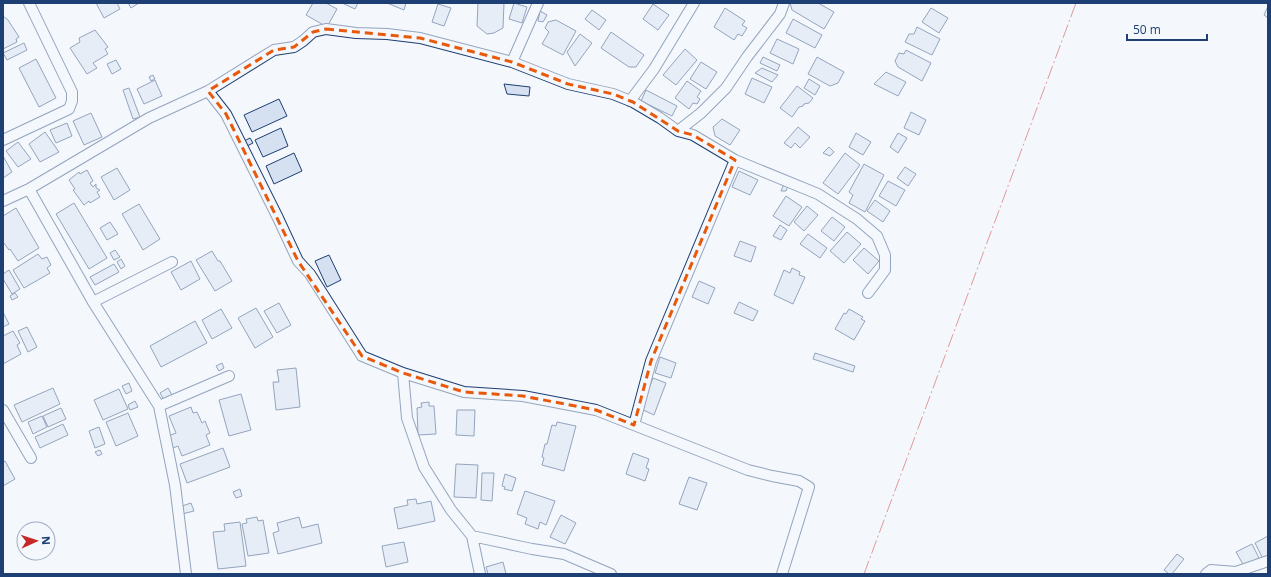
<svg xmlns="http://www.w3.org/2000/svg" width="1271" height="577" font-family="'Open Sans',sans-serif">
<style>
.building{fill:#d5e0f0;stroke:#1d3f73}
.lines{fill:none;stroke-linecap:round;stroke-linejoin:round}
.minor-casing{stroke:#1d3f73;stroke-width:12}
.minor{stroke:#f4f7fb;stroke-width:10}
.power{stroke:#c62828;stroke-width:1;stroke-dasharray:14 3 2 3;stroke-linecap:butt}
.marked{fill:none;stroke:#e8590c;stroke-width:3;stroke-dasharray:8 5;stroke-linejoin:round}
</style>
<rect width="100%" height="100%" fill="#f4f7fb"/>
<path class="building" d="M 96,3 L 117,3 L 120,9 L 104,18 Z
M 128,3 L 139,3 L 131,8 Z
M 313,3 L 326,3 L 337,9 L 327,27 L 306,15 Z
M 342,3 L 358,3 L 355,9 Z
M 387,3 L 406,3 L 404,10 Z
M 478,3 L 504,3 L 503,28 L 494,33 L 487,34 L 477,26 Z
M 514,3 L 527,7 L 522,23 L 509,19 Z
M 790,3 L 818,3 L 834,12 L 824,29 L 792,10 Z
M 438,4 L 451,8 L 444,26 L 432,22 Z
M 653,4 L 669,15 L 658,30 L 643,19 Z
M 1268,6 L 1268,18 L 1264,15 Z
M 725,8 L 745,21 L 742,25 L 747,28 L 742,36 L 738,34 L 734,40 L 714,27 Z
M 931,8 L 948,18 L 939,33 L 922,22 Z
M 592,10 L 606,20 L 599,30 L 585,19 Z
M 540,11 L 547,15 L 543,22 L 538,21 Z
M 3,16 L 8,20 L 19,37 L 16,39 L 17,42 L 3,49 Z
M 793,19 L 822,35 L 815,48 L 786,33 Z
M 556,20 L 576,31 L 563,55 L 542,44 L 549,32 L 545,28 L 548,22 Z
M 917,27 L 940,39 L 932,55 L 905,42 L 909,34 L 914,34 Z
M 95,30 L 108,47 L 105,49 L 108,54 L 93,63 L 97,68 L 87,74 L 70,48 L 80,42 L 79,38 Z
M 611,32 L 644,55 L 636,67 L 629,67 L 601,48 Z
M 580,34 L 592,43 L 575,66 L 567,52 Z
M 777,39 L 799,49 L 793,64 L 770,53 Z
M 24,43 L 27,50 L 7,60 L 3,53 Z
M 685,49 L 697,60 L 676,85 L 663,75 Z
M 906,50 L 931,63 L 922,81 L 898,67 L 895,61 L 899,53 L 904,54 Z
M 763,57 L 780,65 L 777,71 L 760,63 Z
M 817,57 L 844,72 L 838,83 L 830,86 L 808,74 Z
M 36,59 L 56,98 L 39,107 L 19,68 Z
M 116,60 L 121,69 L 112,74 L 107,64 Z
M 701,62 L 717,72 L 706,89 L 690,79 Z
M 762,68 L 778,75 L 772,82 L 755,73 Z
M 886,72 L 906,82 L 898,96 L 874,84 Z
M 153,75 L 155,79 L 151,81 L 149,77 Z
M 752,78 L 772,87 L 764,103 L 745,94 Z
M 809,79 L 820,86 L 815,95 L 804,88 Z
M 155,80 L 162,96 L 144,104 L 137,89 Z
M 687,81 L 701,91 L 697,97 L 700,99 L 697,104 L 693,103 L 689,109 L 675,98 Z
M 504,84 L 530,87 L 529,96 L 507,94 Z
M 797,86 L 813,98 L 809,103 L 804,104 L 803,106 L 799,107 L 792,117 L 780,108 Z
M 129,88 L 140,117 L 133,119 L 123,90 Z
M 646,90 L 677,106 L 672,116 L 641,101 Z
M 279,99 L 287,116 L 252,132 L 244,115 Z
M 911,112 L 926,120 L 919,135 L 904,128 Z
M 91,113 L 102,137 L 84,145 L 73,121 Z
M 722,119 L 740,130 L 730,145 L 715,136 L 713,127 Z
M 67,123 L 72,136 L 56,143 L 50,130 Z
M 798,127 L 810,137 L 800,148 L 795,143 L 791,148 L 784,143 Z
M 281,128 L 288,146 L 263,157 L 255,140 Z
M 45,132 L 59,152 L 40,162 L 29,144 Z
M 856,133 L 871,142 L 863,155 L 849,147 Z
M 898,133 L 907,138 L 898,153 L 890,147 Z
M 250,138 L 253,143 L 247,146 L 244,141 Z
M 18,142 L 31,159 L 18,167 L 6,151 Z
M 829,147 L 834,152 L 830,156 L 823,153 Z
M 294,153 L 302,171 L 274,184 L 266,166 Z
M 845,153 L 860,165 L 838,194 L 823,183 Z
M 3,156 L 12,172 L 3,178 Z
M 864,164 L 884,175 L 865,212 L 849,203 L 853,195 L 849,192 Z
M 905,167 L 916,174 L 908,186 L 897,178 Z
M 117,168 L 130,190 L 114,200 L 101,177 Z
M 87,170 L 93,181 L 90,183 L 93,187 L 96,184 L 96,188 L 100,190 L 97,192 L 100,197 L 90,203 L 89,201 L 84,205 L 73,190 L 75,189 L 69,180 L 79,172 L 80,174 Z
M 739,171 L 758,180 L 750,195 L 732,187 Z
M 888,181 L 905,190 L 896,206 L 879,196 Z
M 784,184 L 788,186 L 786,191 L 781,191 Z
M 786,196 L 802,207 L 789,226 L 773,216 Z
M 875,200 L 890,211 L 883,222 L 867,211 Z
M 74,203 L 107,258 L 89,269 L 56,214 Z
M 139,204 L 160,239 L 143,250 L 122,214 Z
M 807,206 L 818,215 L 804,231 L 794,222 Z
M 16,208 L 39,248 L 18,261 L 10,249 L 9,250 L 3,242 L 3,216 Z
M 832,217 L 845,227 L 834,241 L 821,231 Z
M 110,222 L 118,234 L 107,240 L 100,228 Z
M 780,225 L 787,230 L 781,240 L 773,236 Z
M 847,232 L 861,244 L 844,263 L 830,251 Z
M 808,234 L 827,248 L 820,258 L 800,244 Z
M 740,241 L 756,247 L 751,262 L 734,256 Z
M 864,248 L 879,261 L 868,274 L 853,260 Z
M 115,250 L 120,257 L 114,260 L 110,253 Z
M 212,251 L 218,261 L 220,261 L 232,281 L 215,291 L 196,260 Z
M 38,254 L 42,259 L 47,257 L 51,265 L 47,268 L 50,273 L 24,288 L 13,270 Z
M 329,255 L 341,280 L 327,287 L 315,261 Z
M 121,259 L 125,266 L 121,269 L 117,262 Z
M 191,261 L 200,279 L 181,290 L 171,272 Z
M 114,264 L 119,272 L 95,285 L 90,277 Z
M 792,268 L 800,272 L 799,275 L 805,277 L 793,304 L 774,295 L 784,270 L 790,273 Z
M 9,270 L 20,289 L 12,294 L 3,279 L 3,274 Z
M 699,281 L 715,288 L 708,304 L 692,297 Z
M 15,293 L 18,297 L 12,300 L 10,296 Z
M 739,302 L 758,311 L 753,321 L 734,313 Z
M 279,303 L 291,325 L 277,333 L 264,311 Z
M 256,308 L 273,337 L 255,348 L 238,318 Z
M 221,309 L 232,328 L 212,339 L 202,320 Z
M 849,309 L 863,317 L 861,319 L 865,321 L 854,340 L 835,329 L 844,313 L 846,314 Z
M 3,312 L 9,324 L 3,327 Z
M 195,321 L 207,343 L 161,367 L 150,346 Z
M 27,327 L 37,347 L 28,352 L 18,331 Z
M 13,331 L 20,343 L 17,345 L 21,354 L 3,364 L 3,336 Z
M 815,353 L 855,366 L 853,372 L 813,359 Z
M 660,357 L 676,363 L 671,378 L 655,373 Z
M 222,363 L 224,368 L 219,371 L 216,366 Z
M 296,368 L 300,407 L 276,410 L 273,382 L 279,382 L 277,370 Z
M 653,378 L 666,383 L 654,415 L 641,409 Z
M 129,383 L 132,391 L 126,394 L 122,386 Z
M 53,388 L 60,404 L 22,422 L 14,405 Z
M 168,388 L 172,395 L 164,400 L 160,393 Z
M 119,389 L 128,409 L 103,420 L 94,400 Z
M 241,394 L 251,430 L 229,436 L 219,400 Z
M 135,401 L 138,407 L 130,410 L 128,405 Z
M 429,402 L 429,406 L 434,406 L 436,434 L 418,435 L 417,408 L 422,407 L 421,403 Z
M 191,407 L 193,413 L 197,412 L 202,423 L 205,421 L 210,433 L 206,435 L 210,445 L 182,456 L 178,446 L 173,448 L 168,436 L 176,433 L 169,416 Z
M 61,408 L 66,419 L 48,427 L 43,416 Z
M 457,410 L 475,410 L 474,436 L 456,435 Z
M 128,413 L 138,436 L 116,446 L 106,422 Z
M 42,416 L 47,427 L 33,434 L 28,422 Z
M 557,422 L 576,426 L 564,471 L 542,465 L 544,458 L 542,457 L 545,444 L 547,444 L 552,425 L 556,426 Z
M 63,424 L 68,435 L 40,448 L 35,437 Z
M 99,427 L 105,444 L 95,448 L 89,431 Z
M 223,448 L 230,467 L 187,483 L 180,464 Z
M 100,450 L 102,454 L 98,456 L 95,452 Z
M 633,453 L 649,459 L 646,468 L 649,469 L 645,481 L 626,474 Z
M 5,461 L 15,479 L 3,486 L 3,462 Z
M 456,464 L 478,465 L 476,498 L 454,497 Z
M 482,473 L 494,473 L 492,501 L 481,500 Z
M 505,474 L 516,478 L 512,491 L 504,489 L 505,487 L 502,486 Z
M 689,477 L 707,483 L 697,510 L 679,504 Z
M 240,489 L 242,496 L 236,498 L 233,492 Z
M 525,491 L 555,501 L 546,525 L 540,522 L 538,529 L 525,524 L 527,518 L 517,514 Z
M 416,499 L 417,504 L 431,501 L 435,521 L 398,529 L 394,508 L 408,505 L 407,500 Z
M 191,503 L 194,511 L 182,514 L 179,507 Z
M 561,515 L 576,523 L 565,544 L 550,537 Z
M 257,517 L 258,521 L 263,520 L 269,553 L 248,556 L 242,524 L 247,523 L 246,519 Z
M 299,517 L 302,528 L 318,524 L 322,543 L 278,554 L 273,533 L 279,531 L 277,523 Z
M 240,522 L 246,566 L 218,569 L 213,532 L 225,531 L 224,524 Z
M 1268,536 L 1268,557 L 1263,559 L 1255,543 Z
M 404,542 L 408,562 L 386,567 L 382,546 Z
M 1252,544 L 1259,558 L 1244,566 L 1236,552 Z
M 1177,554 L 1184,559 L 1172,574 L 1169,574 L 1164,570 Z
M 503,562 L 506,574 L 488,574 L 486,567 Z"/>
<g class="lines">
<defs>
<path id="minor" d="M 512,62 L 538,3
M 208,91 L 274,50 L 294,47 L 303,41 L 313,32 L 326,29 L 356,33 L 387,34 L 420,38 L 512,62 L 568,84 L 613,94 L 633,102 L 660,118 L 678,131 L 701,113 L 726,88 L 747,57 L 780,14 L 784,3
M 630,101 L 654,69 L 694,3
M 678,131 L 693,135 L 735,160 L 818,194 L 857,219 L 877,236 L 885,255 L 885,270 L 868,293
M 3,140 L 69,109 L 72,101 L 72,92 L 29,3
M 29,189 L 93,302 L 159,406 L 175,485 L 186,574
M 3,201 L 29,189 L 149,118 L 208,91 L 226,114 L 278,218 L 298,261 L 310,274 L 362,356 L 403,373 L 464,392 L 523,396 L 596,410 L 748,470 L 772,476 L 799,481 L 809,487 L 782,574
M 93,302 L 172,262
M 403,373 L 407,418 L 424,467 L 451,510 L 472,536 L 480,574
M 159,406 L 229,376
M 3,410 L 31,458
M 634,425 L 651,361 L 735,160
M 472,536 L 532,549 L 564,554 L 611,574
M 1206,574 L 1211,570 L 1236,572 L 1268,561"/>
</defs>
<use href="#minor" class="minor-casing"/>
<use href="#minor" class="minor"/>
<path class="power" d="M 864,574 L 1076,3"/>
</g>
<path d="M0 0H1271V577H0ZM 326,29 L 420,38 L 512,62 L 568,84 L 613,94 L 633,102 L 678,131 L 693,135 L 735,160 L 651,361 L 634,425 L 596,410 L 523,396 L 464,392 L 403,373 L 362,356 L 298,261 L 226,114 L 208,91 L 274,50 L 294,47 L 313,32 Z" fill="#f4f7fb" fill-opacity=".55" fill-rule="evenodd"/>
<path class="marked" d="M 326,29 L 420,38 L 512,62 L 568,84 L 613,94 L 633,102 L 678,131 L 693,135 L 735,160 L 651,361 L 634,425 L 596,410 L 523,396 L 464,392 L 403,373 L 362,356 L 298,261 L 226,114 L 208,91 L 274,50 L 294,47 L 313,32 Z"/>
<rect width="1271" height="577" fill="none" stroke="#1d3f73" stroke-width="8"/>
<g transform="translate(36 541) rotate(87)"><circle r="19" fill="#f4f7fb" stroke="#9eadc5"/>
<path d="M0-3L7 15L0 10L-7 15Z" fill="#c62828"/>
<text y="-6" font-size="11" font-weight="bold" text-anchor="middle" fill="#1d3f73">N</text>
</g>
<path d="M1127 34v6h80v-6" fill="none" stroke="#1d3f73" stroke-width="2"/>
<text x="1133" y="34" font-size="12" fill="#1d3f73" stroke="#f4f7fb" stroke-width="3" paint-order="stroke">50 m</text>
</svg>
